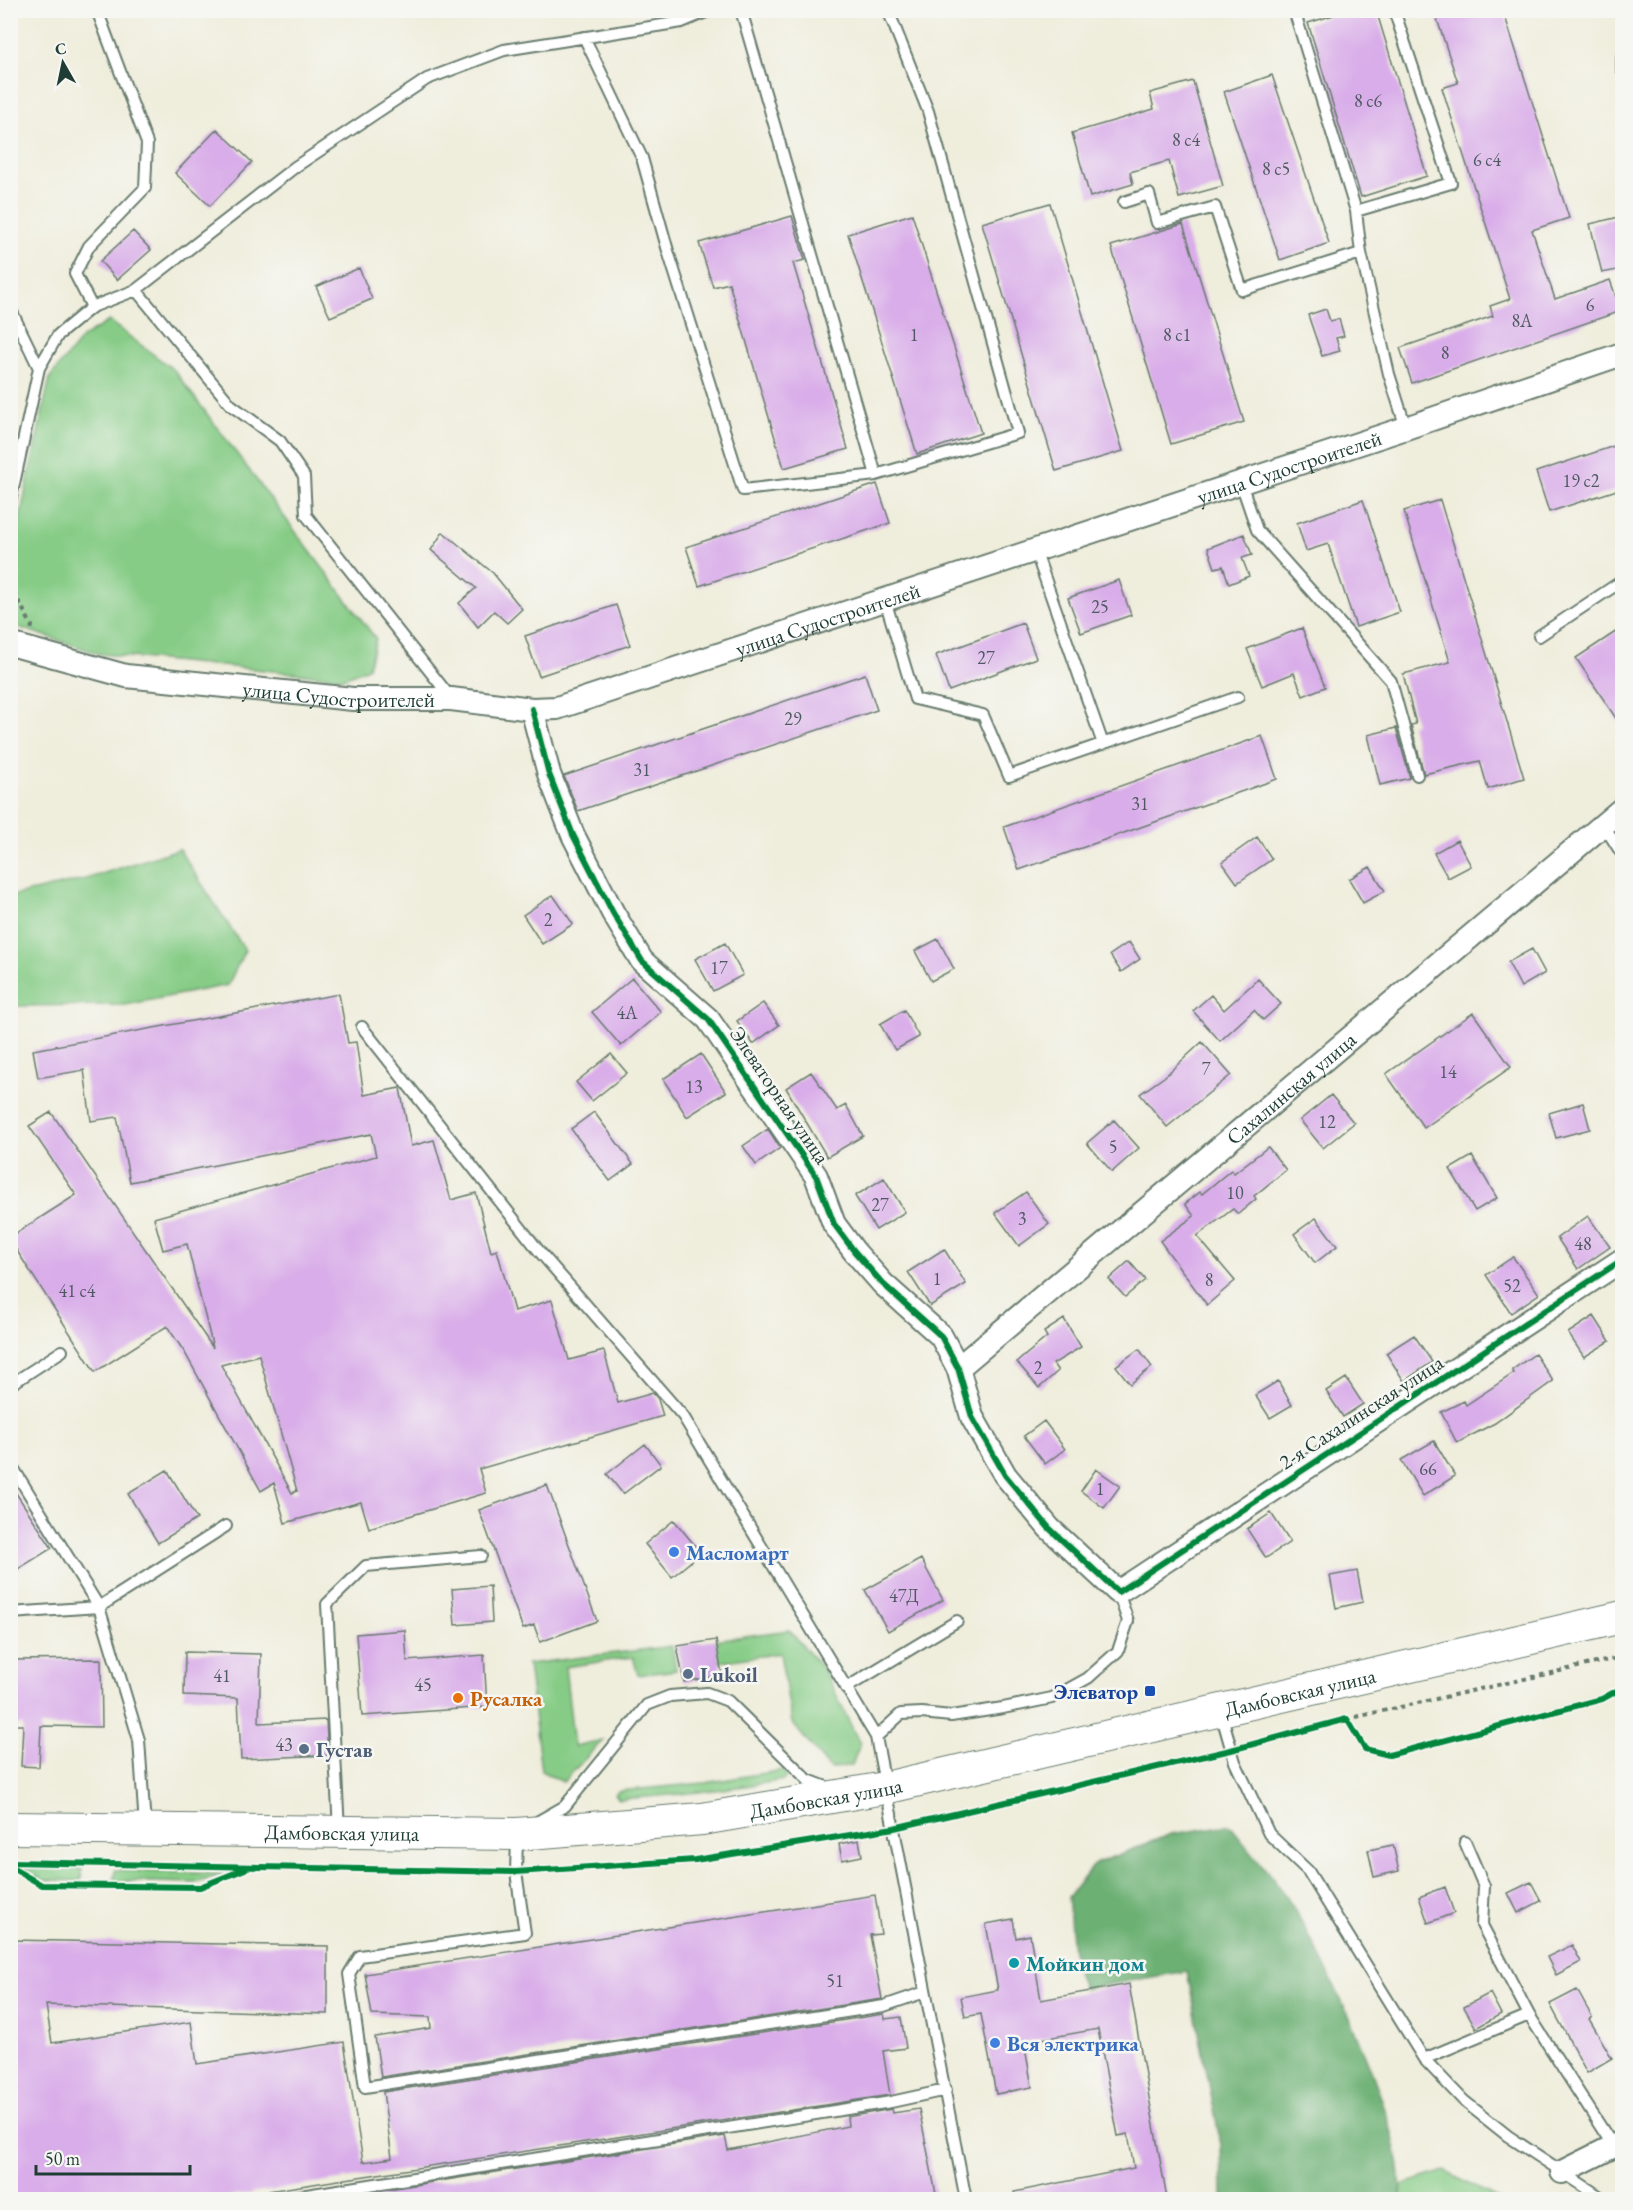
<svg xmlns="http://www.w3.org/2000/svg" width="1633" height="2210" font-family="'EB Garamond',serif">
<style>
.green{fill:#86cc86;stroke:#52845d;stroke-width:1.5}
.forest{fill:#6cb073;stroke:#467654;stroke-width:1.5}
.building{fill:#d9ade9;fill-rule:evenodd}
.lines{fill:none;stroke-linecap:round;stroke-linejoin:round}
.lane-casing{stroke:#687b6e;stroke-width:14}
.street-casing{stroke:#687b6e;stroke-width:26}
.secondary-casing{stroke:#687b6e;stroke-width:34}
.path{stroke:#687b6e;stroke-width:4;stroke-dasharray:4.5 4.5;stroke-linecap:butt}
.lane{stroke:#fff;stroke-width:10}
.street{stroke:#fff;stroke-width:22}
.secondary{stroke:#fff;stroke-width:32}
.cycleway-casing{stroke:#f6f6f2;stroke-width:10}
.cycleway{stroke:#00873e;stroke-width:6}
.shop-dot{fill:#3f7fe0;stroke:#f6f6f2;stroke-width:2}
.service-dot{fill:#5c6f8a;stroke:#f6f6f2;stroke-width:2}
.transit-dot{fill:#1a4fb4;stroke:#f6f6f2;stroke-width:2}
.food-dot{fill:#e8710a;stroke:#f6f6f2;stroke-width:2}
.culture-dot{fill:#0f9aa8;stroke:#f6f6f2;stroke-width:2}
.labels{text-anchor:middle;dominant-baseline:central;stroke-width:5;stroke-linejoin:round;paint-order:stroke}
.number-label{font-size:18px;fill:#4e5961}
.street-label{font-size:21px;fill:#1f3d34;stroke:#f6f6f2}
.shop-label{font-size:21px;font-weight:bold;fill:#366cbe;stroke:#f6f6f2;text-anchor:start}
.service-label{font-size:21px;font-weight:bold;fill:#4e5e75;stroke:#f6f6f2;text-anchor:start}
.transit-label{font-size:21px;font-weight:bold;fill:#164399;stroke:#f6f6f2;text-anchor:end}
.food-label{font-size:21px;font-weight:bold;fill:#c56008;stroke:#f6f6f2;text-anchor:start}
.culture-label{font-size:21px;font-weight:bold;fill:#0d838f;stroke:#f6f6f2;text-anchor:start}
</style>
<rect width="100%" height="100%" fill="#f6f6f2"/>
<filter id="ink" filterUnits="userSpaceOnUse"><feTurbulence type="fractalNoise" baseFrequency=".0167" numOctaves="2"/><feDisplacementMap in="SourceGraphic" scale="12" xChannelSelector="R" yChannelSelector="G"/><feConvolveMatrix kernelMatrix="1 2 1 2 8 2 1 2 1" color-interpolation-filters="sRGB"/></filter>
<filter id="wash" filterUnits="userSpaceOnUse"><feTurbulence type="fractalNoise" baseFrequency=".008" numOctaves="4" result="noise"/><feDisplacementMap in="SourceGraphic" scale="24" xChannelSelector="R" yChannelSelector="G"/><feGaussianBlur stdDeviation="1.35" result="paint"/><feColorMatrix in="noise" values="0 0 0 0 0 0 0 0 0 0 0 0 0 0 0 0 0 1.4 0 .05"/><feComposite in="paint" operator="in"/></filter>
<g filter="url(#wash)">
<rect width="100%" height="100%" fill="#efeddb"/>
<path class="green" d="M 109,321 L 174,370 L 376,639 L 368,668 L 344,678 L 100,654 L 15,626 L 11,559 L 50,377 L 83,337 Z
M 179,849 L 245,950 L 228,985 L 125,1005 L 11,1006 L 11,896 L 83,880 Z
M 789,1630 L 824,1670 L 860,1744 L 852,1765 L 830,1769 L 792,1723 L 780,1653 L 719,1662 L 716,1640 Z
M 672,1646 L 676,1670 L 638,1675 L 633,1657 L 565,1667 L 574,1746 L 603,1740 L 563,1782 L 541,1771 L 528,1664 Z
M 783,1770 L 787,1774 L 784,1780 C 729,1789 674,1796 619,1799 L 615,1794 L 618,1791 L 705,1783 Z
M 21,1868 L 82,1869 L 81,1881 L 43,1880 Z
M 115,1870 L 224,1874 L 196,1883 L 114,1881 Z
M 1444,2171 L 1499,2199 L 1399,2200 L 1402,2185 Z"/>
<path class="forest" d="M 1230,1825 C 1250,1851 1273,1876 1291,1904 C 1326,1961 1411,2136 1399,2199 L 1222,2199 L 1221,2145 L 1187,1971 L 1083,1989 L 1074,1963 L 1068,1897 L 1095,1864 L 1171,1834 Z"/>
<g id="blocks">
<path class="building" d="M 1350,10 L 1376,10 L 1427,176 L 1361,197 L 1308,23 Z
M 1434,10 L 1503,10 L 1569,218 L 1532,230 L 1555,299 L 1610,280 L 1621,311 L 1412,383 L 1400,348 L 1493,316 L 1490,306 L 1510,299 L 1442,88 L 1458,83 Z
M 1272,75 L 1329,243 L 1280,260 L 1224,92 Z
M 1193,81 L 1223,186 L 1179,198 L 1169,161 L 1130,172 L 1133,184 L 1090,197 L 1072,133 L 1154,109 L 1150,93 Z
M 217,129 L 252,162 L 210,206 L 175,173 Z
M 1050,203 L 1123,451 L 1056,471 L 982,223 Z
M 912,214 L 981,433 L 917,454 L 848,234 Z
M 792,216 L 805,260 L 793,263 L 848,449 L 784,468 L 729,283 L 713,287 L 699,243 Z
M 1623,216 L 1623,269 L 1602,273 L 1590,224 Z
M 1183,224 L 1244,422 L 1171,444 L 1111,246 Z
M 133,231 L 151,250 L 117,280 L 100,261 Z
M 359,268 L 372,299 L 330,317 L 316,287 Z
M 1326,309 L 1330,321 L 1339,319 L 1344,336 L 1336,338 L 1340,351 L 1322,356 L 1308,315 Z
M 1623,443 L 1623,488 L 1549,512 L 1536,472 Z
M 877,484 L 890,523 L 699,586 L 686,547 Z
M 1363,500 L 1400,612 L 1356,627 L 1328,544 L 1306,551 L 1297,523 Z
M 1440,500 L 1524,778 L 1488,789 L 1480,761 L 1424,774 L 1411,725 L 1416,724 L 1403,674 L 1450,662 L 1404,511 Z
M 443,532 L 493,573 L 522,609 L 507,623 L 494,611 L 478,627 L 459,603 L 476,588 L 431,550 Z
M 1244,534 L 1252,555 L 1242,558 L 1249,576 L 1229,584 L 1223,566 L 1215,568 L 1208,548 Z
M 1119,580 L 1131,615 L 1081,633 L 1068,598 Z
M 616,605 L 630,645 L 539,676 L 525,636 Z
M 1023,623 L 1036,658 L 949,691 L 936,655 Z
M 1623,627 L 1623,729 L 1576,658 Z
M 1302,628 L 1325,687 L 1303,696 L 1294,673 L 1262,686 L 1247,649 Z
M 865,674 L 877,710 L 578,811 L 564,776 Z
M 1396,728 L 1410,778 L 1380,785 L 1368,735 Z
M 1262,736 L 1277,779 L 1019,870 L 1004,827 Z
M 1257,837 L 1272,859 L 1237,883 L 1222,862 Z
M 1457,840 L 1471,866 L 1448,878 L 1434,853 Z
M 1370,867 L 1385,891 L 1363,903 L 1349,879 Z
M 553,895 L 573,924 L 542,944 L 523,915 Z
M 938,939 L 954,969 L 931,981 L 915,951 Z
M 1129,942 L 1140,959 L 1121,972 L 1110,955 Z
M 725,943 L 743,975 L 713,991 L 695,959 Z
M 1532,949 L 1545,973 L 1521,987 L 1508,962 Z
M 632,978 L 661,1012 L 621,1046 L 592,1012 Z
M 1258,979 L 1281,1004 L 1263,1020 L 1254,1010 L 1220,1041 L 1193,1011 L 1211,995 L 1224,1010 Z
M 339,994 L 348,1043 L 356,1042 L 364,1095 L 400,1088 L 411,1146 L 434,1140 L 451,1200 L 476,1193 L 491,1252 L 497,1250 L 514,1311 L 552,1300 L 569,1360 L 604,1351 L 618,1403 L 653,1393 L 658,1399 L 663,1416 L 479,1469 L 486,1493 L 369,1528 L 361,1502 L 285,1523 L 274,1483 L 261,1491 L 185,1353 L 167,1326 L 95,1372 L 10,1240 L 10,1237 L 76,1195 L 29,1126 L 51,1112 L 213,1348 L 187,1244 L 163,1250 L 154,1218 L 376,1156 L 371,1134 L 130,1182 L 117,1117 L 91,1121 L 84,1070 L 38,1078 L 33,1050 ZM 259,1355 L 297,1491 L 292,1493 L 221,1365 Z
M 763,1003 L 779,1025 L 753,1044 L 737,1021 Z
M 904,1010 L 919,1037 L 895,1050 L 880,1024 Z
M 1473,1013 L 1511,1067 L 1424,1128 L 1386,1074 Z
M 1202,1042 L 1231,1075 L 1167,1127 L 1140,1094 L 1164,1077 Z
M 611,1054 L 627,1073 L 592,1101 L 576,1082 Z
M 701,1054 L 726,1092 L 687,1117 L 663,1079 Z
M 811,1072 L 837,1110 L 846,1105 L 863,1136 L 827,1157 L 786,1088 Z
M 1331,1095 L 1354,1123 L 1323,1148 L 1300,1120 Z
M 1583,1103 L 1590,1129 L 1556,1138 L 1549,1113 Z
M 594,1112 L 633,1164 L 610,1181 L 571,1129 Z
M 1114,1120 L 1139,1148 L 1112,1172 L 1087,1143 Z
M 768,1129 L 780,1148 L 756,1165 L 743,1146 Z
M 1268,1147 L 1286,1170 L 1254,1196 L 1256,1199 L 1238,1214 L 1233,1209 L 1197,1236 L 1235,1281 L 1207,1305 L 1160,1241 L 1194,1216 L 1185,1204 L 1200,1192 L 1202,1194 L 1231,1170 L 1234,1173 Z
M 1472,1156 L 1497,1198 L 1475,1211 L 1450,1169 Z
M 884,1178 L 905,1212 L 876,1230 L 855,1196 Z
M 1026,1192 L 1049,1224 L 1019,1246 L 995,1213 Z
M 1588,1216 L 1610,1247 L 1578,1269 L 1557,1238 Z
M 1316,1218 L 1337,1246 L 1315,1263 L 1294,1234 Z
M 944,1249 L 966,1284 L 930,1306 L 908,1272 Z
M 1513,1257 L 1539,1294 L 1511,1313 L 1486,1275 Z
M 1129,1261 L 1145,1280 L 1125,1297 L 1109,1279 Z
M 1594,1316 L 1610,1341 L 1584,1357 L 1568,1333 Z
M 1064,1319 L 1081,1347 L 1053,1364 L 1058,1371 L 1039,1388 L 1017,1362 L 1047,1337 L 1044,1332 Z
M 1414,1335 L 1432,1362 L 1404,1381 L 1386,1353 Z
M 1139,1349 L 1152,1367 L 1130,1384 L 1116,1366 Z
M 1535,1354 L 1553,1381 L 1495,1423 L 1457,1443 L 1441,1412 L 1464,1401 L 1466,1405 L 1514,1373 L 1512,1370 Z
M 1346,1378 L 1363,1404 L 1343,1417 L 1326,1391 Z
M 1278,1381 L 1292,1405 L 1270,1418 L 1255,1395 Z
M 1044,1421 L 1065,1449 L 1045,1464 L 1024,1436 Z
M 1434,1441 L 1455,1476 L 1423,1496 L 1401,1460 Z
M 645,1444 L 661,1465 L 623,1494 L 607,1474 Z
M 1096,1469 L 1120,1486 L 1104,1508 L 1081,1491 Z
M 167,1470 L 197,1519 L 158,1543 L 128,1494 Z
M 10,1484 L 52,1548 L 10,1574 Z
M 547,1485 L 597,1621 L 540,1642 L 534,1625 L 523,1629 L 479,1510 Z
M 1271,1513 L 1290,1542 L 1266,1558 L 1247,1529 Z
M 674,1520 L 701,1553 L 672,1577 L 645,1544 Z
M 921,1559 L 943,1600 L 888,1631 L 865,1590 Z
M 1357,1571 L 1363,1602 L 1336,1608 L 1330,1576 Z
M 490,1586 L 492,1622 L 455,1625 L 452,1589 Z
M 405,1630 L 407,1661 L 484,1655 L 487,1707 L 362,1716 L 356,1634 Z
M 716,1640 L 722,1675 L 684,1682 L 677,1646 Z
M 185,1652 L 261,1654 L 259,1723 L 326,1720 L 328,1755 L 241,1759 L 238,1698 L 184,1696 Z
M 101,1659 L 102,1727 L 41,1726 L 39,1767 L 21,1766 L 23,1725 L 10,1725 L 10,1660 Z
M 859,1840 L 862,1856 L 842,1860 L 839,1844 Z
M 1393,1845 L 1399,1871 L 1374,1877 L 1368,1850 Z
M 1531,1882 L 1541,1901 L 1518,1913 L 1508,1893 Z
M 1445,1887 L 1454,1913 L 1428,1923 L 1419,1897 Z
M 875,1895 L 881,1934 L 870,1935 L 882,1999 L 381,2077 L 375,2037 L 431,2028 L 430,2017 L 372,2015 L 365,1974 Z
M 1013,1919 L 1016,1938 L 1030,1935 L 1041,2000 L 1129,1984 L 1167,2199 L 1015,2199 L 1014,2192 L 1134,2168 L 1128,2134 L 1118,2136 L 1098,2029 L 1024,2042 L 1032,2087 L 996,2094 L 981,2014 L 965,2017 L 961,1997 L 998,1990 L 986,1924 Z
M 10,1940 L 328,1946 L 328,2014 L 46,2005 L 52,2043 L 191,2022 L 197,2064 L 344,2042 L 363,2162 L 392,2158 L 383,2092 L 884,2014 L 885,2019 L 901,2017 L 906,2048 L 883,2051 L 890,2095 L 216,2199 L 10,2199 Z
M 1572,1945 L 1581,1962 L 1556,1975 L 1547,1957 Z
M 1577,1990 L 1592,2017 L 1589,2019 L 1612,2058 L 1587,2073 L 1550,2004 Z
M 1490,1993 L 1501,2014 L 1476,2028 L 1464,2007 Z
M 892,2109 L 893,2113 L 919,2109 L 937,2199 L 326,2199 L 725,2136 L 728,2150 L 848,2126 L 847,2117 Z"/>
</g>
</g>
<g filter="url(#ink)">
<use href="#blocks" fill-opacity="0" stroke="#687b6e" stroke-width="1.5"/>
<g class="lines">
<defs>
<path id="lane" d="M 741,10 L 876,475
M 1294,10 L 1356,211 L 1361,253 L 1389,374 L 1406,428
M 584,37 L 642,158 L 668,251 L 743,490 L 876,475 L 1018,433 L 928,111 L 888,10
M 1622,57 L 1622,69
M 1124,202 L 1149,194 L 1157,223 L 1215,207 L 1242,290 L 1361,253
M 1356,211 L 1451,183 L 1394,10
M 136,290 L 231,405 L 280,441 L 304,476 L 306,515 L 451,698
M 92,307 L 75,274 L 89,246 L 145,188 L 147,143 L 97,10
M 10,308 L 39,368
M 1241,483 L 1257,530 L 1391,681 L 1417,775
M 10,502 L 39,368 L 58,335 L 92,307 L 136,290 L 295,167 L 427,79 L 504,50 L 682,22 L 711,10
M 1035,550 L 1103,744
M 885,600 L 915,699 L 983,715 L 1009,776 L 1238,697
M 1539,636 L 1622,581
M 1603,824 L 1622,854
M 362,1027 L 539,1251 L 683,1416 L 876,1737 L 966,2200
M 10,1385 L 62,1351
M 10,1463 L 99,1607 L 139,1740 L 145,1826
M 10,1613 L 99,1607 L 226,1526
M 846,1688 L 957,1621
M 1221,1713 L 1235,1762 L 1269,1834 L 1308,1871 L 1424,2059 L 1464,2101 L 1508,2136 L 1605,2200
M 876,1737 L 901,1714 L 922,1713 L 951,1716 L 1003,1708 L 1052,1698 L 1088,1678 L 1118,1651 L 1128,1621 L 1118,1592
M 535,1823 L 565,1806 L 647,1705 L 670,1696 L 707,1693 L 728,1701 L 808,1780 L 829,1788
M 339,1830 L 327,1604 L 366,1566 L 481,1556
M 517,1838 L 516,1872 L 525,1933 L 360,1956 L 349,1974 L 365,2087 L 884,2006 L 925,1992
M 1465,1842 L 1484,1886 L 1482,1925 L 1529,2015
M 1424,2059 L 1529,2015 L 1613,2146
M 275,2200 L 891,2102 L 946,2090"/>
<g id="street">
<path id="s1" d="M 10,644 L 126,676 L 353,699 L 451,699 L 532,709 L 557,708 L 1406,428 L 1622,354"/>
<path d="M 532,709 L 549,774 L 573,835 L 613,913 L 642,961 L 708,1019 L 816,1176 L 834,1224 L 854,1251 L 883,1284 L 941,1336 L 958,1368 L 972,1417 L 1005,1475 L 1049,1528 L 1118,1592 L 1622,1260"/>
<path id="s2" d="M 958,1368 L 1622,809"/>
<path d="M 1562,2172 L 1622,2142"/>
</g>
<g id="secondary">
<path id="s3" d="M 10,1828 L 517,1834 L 702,1819 L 885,1788 L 1622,1617"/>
</g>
</defs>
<use href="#lane" class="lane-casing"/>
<use href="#street" class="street-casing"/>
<use href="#secondary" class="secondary-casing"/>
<path class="path" d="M 10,585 L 32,626 L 31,630
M 1347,1719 L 1622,1657"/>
<use href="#lane" class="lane"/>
<use href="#street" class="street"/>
<use href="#secondary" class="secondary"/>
<defs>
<path id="cycleway" d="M 532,709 L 549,774 L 573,835 L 613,913 L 642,961 L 708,1019 L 816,1176 L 834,1224 L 854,1251 L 883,1284 L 941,1336 L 958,1368 L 972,1417 L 1005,1475 L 1049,1528 L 1118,1592 L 1622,1260
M 10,1862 L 516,1872 L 695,1860 L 894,1828 L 1231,1750 L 1347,1719 L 1365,1749 L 1389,1755 L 1602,1699 L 1622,1688
M 10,1867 L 42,1885 L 200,1887 L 245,1869"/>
</defs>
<use href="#cycleway" class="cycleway-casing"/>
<use href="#cycleway" class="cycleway"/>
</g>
</g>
<g class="shop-dot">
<circle cx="674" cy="1552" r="6"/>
<circle cx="995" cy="2043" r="6"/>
</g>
<g class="service-dot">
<circle cx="688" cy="1674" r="6"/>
<circle cx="304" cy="1749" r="6"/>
</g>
<rect class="transit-dot" x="1144" y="1685" width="12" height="12" rx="3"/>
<circle class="food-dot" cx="458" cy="1698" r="6"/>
<circle class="culture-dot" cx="1014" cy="1963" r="6"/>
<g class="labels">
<g class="number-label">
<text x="1368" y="100">8 с6</text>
<text x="1186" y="139">8 с4</text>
<text x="1487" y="159">6 с4</text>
<text x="1276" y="168">8 с5</text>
<text x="1590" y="304">6</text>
<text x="1522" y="320">8А</text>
<text x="914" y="334">1</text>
<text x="1177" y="334">8 с1</text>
<text x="1445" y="352">8</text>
<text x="1581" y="480">19 с2</text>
<text x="1100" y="606">25</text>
<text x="986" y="657">27</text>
<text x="793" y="718">29</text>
<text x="642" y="769">31</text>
<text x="1140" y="803">31</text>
<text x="548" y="919">2</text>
<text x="719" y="967">17</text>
<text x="627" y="1012">4А</text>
<text x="1206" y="1068">7</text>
<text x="1448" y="1071">14</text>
<text x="694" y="1086">13</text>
<text x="1327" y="1121">12</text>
<text x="1113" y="1146">5</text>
<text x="1235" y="1192">10</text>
<text x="880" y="1204">27</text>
<text x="1022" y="1218">3</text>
<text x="1583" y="1243">48</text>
<text x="937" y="1278">1</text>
<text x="1209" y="1279">8</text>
<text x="1512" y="1285">52</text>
<text x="77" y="1290">41 с4</text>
<text x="1038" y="1367">2</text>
<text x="1428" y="1468">66</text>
<text x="1100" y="1488">1</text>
<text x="904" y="1595">47Д</text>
<text x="222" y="1675">41</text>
<text x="423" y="1684">45</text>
<text x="284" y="1744">43</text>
<text x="835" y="1980">51</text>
</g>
<g class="street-label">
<text stroke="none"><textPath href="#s1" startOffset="1324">улица Судостроителей</textPath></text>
<text stroke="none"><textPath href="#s1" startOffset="838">улица Судостроителей</textPath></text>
<text stroke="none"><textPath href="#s1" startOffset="334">улица Судостроителей</textPath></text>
<text stroke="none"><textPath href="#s2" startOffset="435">Сахалинская улица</textPath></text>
<text transform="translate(780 1095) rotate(56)">Элеваторная улица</text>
<text transform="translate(1361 1412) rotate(-33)">2-я Сахалинская улица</text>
<text stroke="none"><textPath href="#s3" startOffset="1304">Дамбовская улица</textPath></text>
<text stroke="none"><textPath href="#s3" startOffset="818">Дамбовская улица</textPath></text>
<text stroke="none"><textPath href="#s3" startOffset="332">Дамбовская улица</textPath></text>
</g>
<g class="shop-label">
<text x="686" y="1552">Масломарт</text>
<text x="1007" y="2043">Вся электрика</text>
</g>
<g class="service-label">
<text x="700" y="1674">Lukoil</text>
<text x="316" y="1749">Густав</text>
</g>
<g class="transit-label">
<text x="1138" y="1691">Элеватор</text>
</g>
<g class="food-label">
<text x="470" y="1698">Русалка</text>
</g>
<g class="culture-label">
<text x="1026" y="1963">Мойкин дом</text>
</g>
</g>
<rect width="1633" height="2210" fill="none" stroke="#f6f6f2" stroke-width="36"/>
<g transform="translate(63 63) rotate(351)" stroke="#f6f6f2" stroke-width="4.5" paint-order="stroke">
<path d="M0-4.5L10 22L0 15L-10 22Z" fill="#1f3d34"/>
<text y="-9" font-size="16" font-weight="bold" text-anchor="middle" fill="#1f3d34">С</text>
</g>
<path d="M36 2165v9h154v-9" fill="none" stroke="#1f3d34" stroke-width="3"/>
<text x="45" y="2165" font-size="18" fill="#1f3d34" stroke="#f6f6f2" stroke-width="4.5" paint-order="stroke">50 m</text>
</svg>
